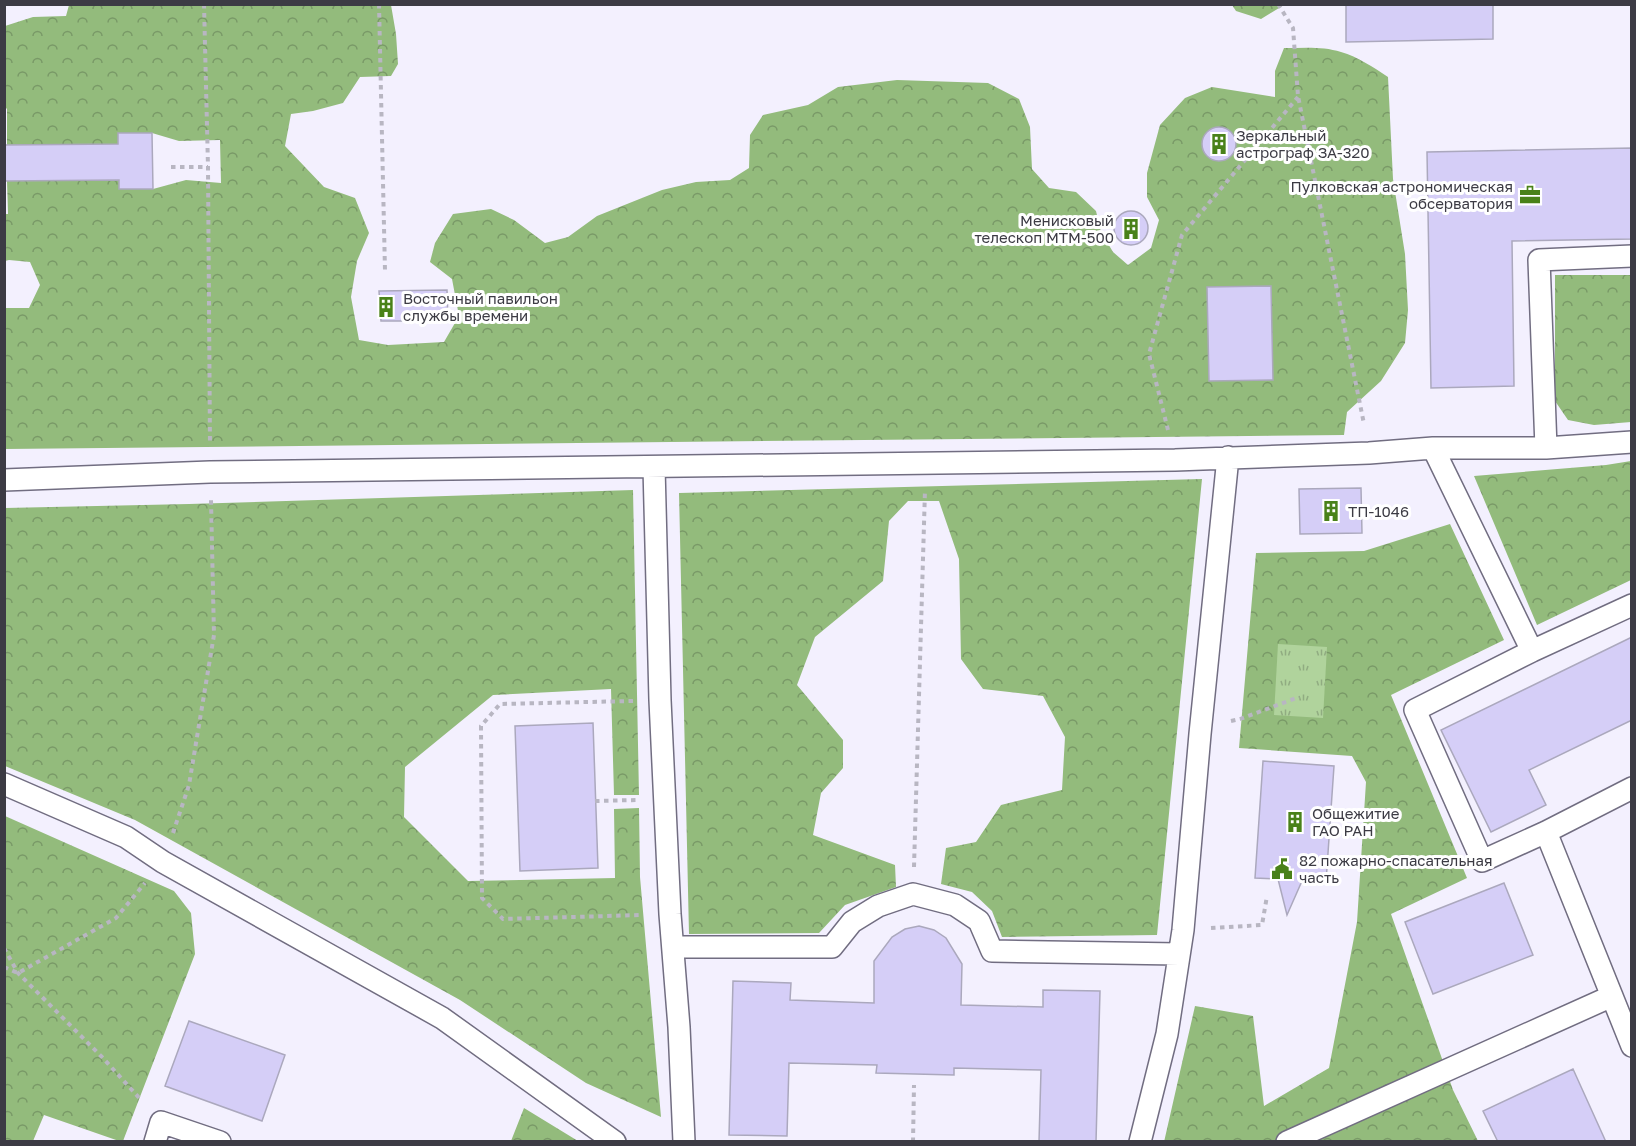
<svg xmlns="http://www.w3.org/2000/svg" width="1636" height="1146" font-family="'Golos Text',sans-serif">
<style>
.forest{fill:url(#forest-crowns)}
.park{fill:url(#park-tufts)}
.building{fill:#d5cef7;stroke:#aba8bd;stroke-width:1.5}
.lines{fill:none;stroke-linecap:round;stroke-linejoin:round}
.service-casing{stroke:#716d81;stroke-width:24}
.path{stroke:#b8b6c2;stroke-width:4;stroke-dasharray:4.5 4.5;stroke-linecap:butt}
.service{stroke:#fff;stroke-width:21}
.labels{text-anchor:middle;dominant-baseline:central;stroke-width:6;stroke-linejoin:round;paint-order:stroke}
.poi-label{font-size:15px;fill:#3c3b44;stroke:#fff;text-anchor:start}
</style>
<defs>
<pattern id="forest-crowns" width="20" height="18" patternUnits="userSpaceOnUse" patternTransform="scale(1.5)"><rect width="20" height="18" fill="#93bb7c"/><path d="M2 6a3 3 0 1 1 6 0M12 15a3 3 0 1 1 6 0" fill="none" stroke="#799967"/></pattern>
<pattern id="park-tufts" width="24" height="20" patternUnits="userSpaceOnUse" patternTransform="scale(1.5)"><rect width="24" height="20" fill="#b0d39c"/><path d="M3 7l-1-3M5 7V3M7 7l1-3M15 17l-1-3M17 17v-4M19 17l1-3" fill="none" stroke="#90ac81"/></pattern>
</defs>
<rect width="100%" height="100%" fill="#f3f0fe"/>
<path class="forest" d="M 69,5 L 391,5 L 396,34 L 398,64 L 391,76 L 360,77 L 343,103 L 313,111 L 291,114 L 285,146 L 324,187 L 355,198 L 369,233 L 357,261 L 351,297 L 359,340 L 388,345 L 444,342 L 459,316 L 452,279 L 430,262 L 435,243 L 453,214 L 491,209 L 514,220 L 545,243 L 568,237 L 597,216 L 662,190 L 696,182 L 730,180 L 749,168 L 750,135 L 763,115 L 808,105 L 838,87 L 897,80 L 988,83 L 1019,99 L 1030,127 L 1032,169 L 1049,188 L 1076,192 L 1096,211 L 1101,232 L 1113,252 L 1128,265 L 1151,248 L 1159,220 L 1147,197 L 1147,173 L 1160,125 L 1185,98 L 1212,87 L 1275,97 L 1275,71 L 1284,48 C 1303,48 1323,46 1341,52 C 1358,57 1373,67 1388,77 L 1393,179 L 1405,254 L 1408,310 L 1405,343 L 1381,381 L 1347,412 L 1344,435 L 5,449 L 5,308 L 29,308 L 40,285 L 30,262 L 9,260 L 5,261 L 5,214 L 8,214 L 7,181 L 119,180 L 120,189 L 153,189 L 186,180 L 221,183 L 220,140 L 179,141 L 152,133 L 119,133 L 118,144 L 7,145 L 7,109 L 5,107 L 5,26 L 33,17 L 66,16 Z
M 1232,5 L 1284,5 L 1261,19 L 1236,11 Z
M 1555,275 L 1631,275 L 1631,422 L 1594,425 L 1568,420 L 1555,401 Z
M 1631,461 L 1631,580 L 1537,625 L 1474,476 L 1606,465 Z
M 1202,479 L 1157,935 L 1002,937 L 992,911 L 972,892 L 941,884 L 946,848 L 976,842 L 1001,805 L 1062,790 L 1065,737 L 1043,696 L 983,689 L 961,659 L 959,559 L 939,501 L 908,501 L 889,521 L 883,581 L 815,637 L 797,685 L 843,740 L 843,768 L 821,793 L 813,835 L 895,865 L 896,887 L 845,905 L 819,933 L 689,934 L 679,493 Z
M 633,490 L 639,795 L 614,795 L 611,689 L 493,695 L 405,767 L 404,817 L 468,881 L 615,878 L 614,809 L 639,808 L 640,877 L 661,1117 L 586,1083 L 460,1000 L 135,820 L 5,766 L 5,508 L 189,504 Z
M 1450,524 L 1504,640 L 1391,695 L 1467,878 L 1391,914 L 1453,1090 L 1478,1141 L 1164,1142 L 1195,1006 L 1253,1016 L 1264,1106 L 1329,1068 L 1357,922 L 1366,782 L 1352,756 L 1239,748 L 1256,553 L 1364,551 Z
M 5,816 L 174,891 L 191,913 L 195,954 L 123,1141 L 119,1141 L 44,1115 L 33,1141 L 5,1141 Z
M 524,1108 L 578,1141 L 511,1141 Z"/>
<path class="park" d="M 1278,644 L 1327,647 L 1323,718 L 1274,715 Z"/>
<path class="building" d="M 1346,4 L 1493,4 L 1493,39 L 1346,42 Z
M1202 144a17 17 0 1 1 34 0a17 17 0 1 1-34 0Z
M 118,133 L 152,133 L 153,189 L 119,189 L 119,180 L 4,181 L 4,145 L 118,144 Z
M 1632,148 L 1632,239 L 1512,241 L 1514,386 L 1431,388 L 1427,152 Z
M1114 228a17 17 0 1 1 34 0a17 17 0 1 1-34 0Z
M 1271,286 L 1273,380 L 1209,381 L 1207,287 Z
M 447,290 L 448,321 L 381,321 L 379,291 Z
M 1361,488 L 1362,533 L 1300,534 L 1299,489 Z
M 1632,637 L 1632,720 L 1529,770 L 1546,805 L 1491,832 L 1441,730 Z
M 593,723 L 598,868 L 520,871 L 515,726 Z
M 1263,761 L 1334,766 L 1326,882 L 1302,881 L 1287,915 L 1278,879 L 1255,878 Z
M 1504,883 L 1533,955 L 1433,994 L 1405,922 Z
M 919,926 L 934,930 L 946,938 L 962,964 L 961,1005 L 1043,1007 L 1043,990 L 1100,991 L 1096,1142 L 1039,1142 L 1041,1070 L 954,1068 L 954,1075 L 876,1073 L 877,1065 L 789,1063 L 787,1136 L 729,1135 L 733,981 L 791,983 L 790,1000 L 874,1003 L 874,961 L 892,937 L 905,929 Z
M 189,1021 L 285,1055 L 262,1121 L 165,1086 Z
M 1573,1069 L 1606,1142 L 1498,1142 L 1483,1111 Z"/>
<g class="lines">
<defs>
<path id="service" d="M 1433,448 L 1532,651
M 1546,448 L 1539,260 L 1632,256
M 654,467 L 660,700 L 670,914 L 679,1027 L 684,1142
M 4,480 L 210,472 L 1175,460 L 1369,453 L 1433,448 L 1546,448 L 1632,442
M 1632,605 L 1532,651 L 1415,710 L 1482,861 L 1546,832 L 1632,788
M 4,784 L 126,837 L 163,862 L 442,1018 L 615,1142
M 1546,832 L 1632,1046
M 673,947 L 832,947 L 852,922 L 878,906 L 913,894 L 955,905 L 979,921 L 992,951 L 1179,954
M 155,1142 L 161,1122 L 220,1142
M 1140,1142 L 1167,1034 L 1183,930 L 1200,734 L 1228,457
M 1287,1142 L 1612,996"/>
</defs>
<use href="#service" class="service-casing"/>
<path class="path" d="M 204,4 L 208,167 L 210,445
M 379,4 L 385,271
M 1278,4 L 1293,28 L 1298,96 L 1364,424
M 171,167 L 208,167
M 1168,430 L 1149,354 L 1182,235 L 1298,97
M 633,701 L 500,704 L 481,726 L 482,898 L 503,919 L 642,915
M 1231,721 L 1240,719 L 1299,697
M 595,801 L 637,800
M 173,833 L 189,785 L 214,635 L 211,500
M 914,867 L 925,490
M 1211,928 L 1262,925 L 1267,896
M 4,948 L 18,973 L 102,1057 L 142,1101
M 4,967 L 18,973 L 116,918 L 145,883
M 913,1142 L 914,1085"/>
<use href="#service" class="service"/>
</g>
<defs>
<symbol id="building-bare" viewBox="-9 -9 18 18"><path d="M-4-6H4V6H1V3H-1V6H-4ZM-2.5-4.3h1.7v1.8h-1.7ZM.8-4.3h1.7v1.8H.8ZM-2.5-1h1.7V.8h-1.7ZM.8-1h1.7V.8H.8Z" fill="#498119" stroke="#fff" stroke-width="2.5" paint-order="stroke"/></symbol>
<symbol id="office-bare" viewBox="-9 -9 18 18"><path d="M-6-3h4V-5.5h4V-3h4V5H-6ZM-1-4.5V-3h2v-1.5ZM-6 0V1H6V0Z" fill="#498119" stroke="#fff" stroke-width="2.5" paint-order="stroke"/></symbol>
<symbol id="civic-bare" viewBox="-9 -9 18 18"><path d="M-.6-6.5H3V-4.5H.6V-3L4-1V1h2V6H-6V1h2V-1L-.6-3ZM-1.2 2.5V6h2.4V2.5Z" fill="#498119" stroke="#fff" stroke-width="2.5" paint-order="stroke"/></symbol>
</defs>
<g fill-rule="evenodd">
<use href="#building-bare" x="1204" y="129" width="30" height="30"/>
<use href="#office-bare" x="1515" y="180" width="30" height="30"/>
<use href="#building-bare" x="1116" y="214" width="30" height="30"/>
<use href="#building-bare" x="371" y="292" width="30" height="30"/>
<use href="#building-bare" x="1316" y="496" width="30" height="30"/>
<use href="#building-bare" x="1280" y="807" width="30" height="30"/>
<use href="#civic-bare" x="1267" y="854" width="30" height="30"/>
</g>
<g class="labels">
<g class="poi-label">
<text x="1236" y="135">Зеркальный<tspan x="1236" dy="17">астрограф ЗА-320</tspan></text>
<text x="1513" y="186" text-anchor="end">Пулковская астрономическая<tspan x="1513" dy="17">обсерватория</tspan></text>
<text x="1114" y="220" text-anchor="end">Менисковый<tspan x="1114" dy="17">телескоп МТМ-500</tspan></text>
<text x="403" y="298">Восточный павильон<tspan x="403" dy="17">службы времени</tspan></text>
<text x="1348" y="511">ТП-1046</text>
<text x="1312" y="813">Общежитие<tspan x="1312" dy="17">ГАО РАН</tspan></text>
<text x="1299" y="860">82 пожарно-спасательная<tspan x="1299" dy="17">часть</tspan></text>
</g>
</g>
<rect width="1636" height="1146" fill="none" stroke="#3c3b44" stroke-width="12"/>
</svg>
